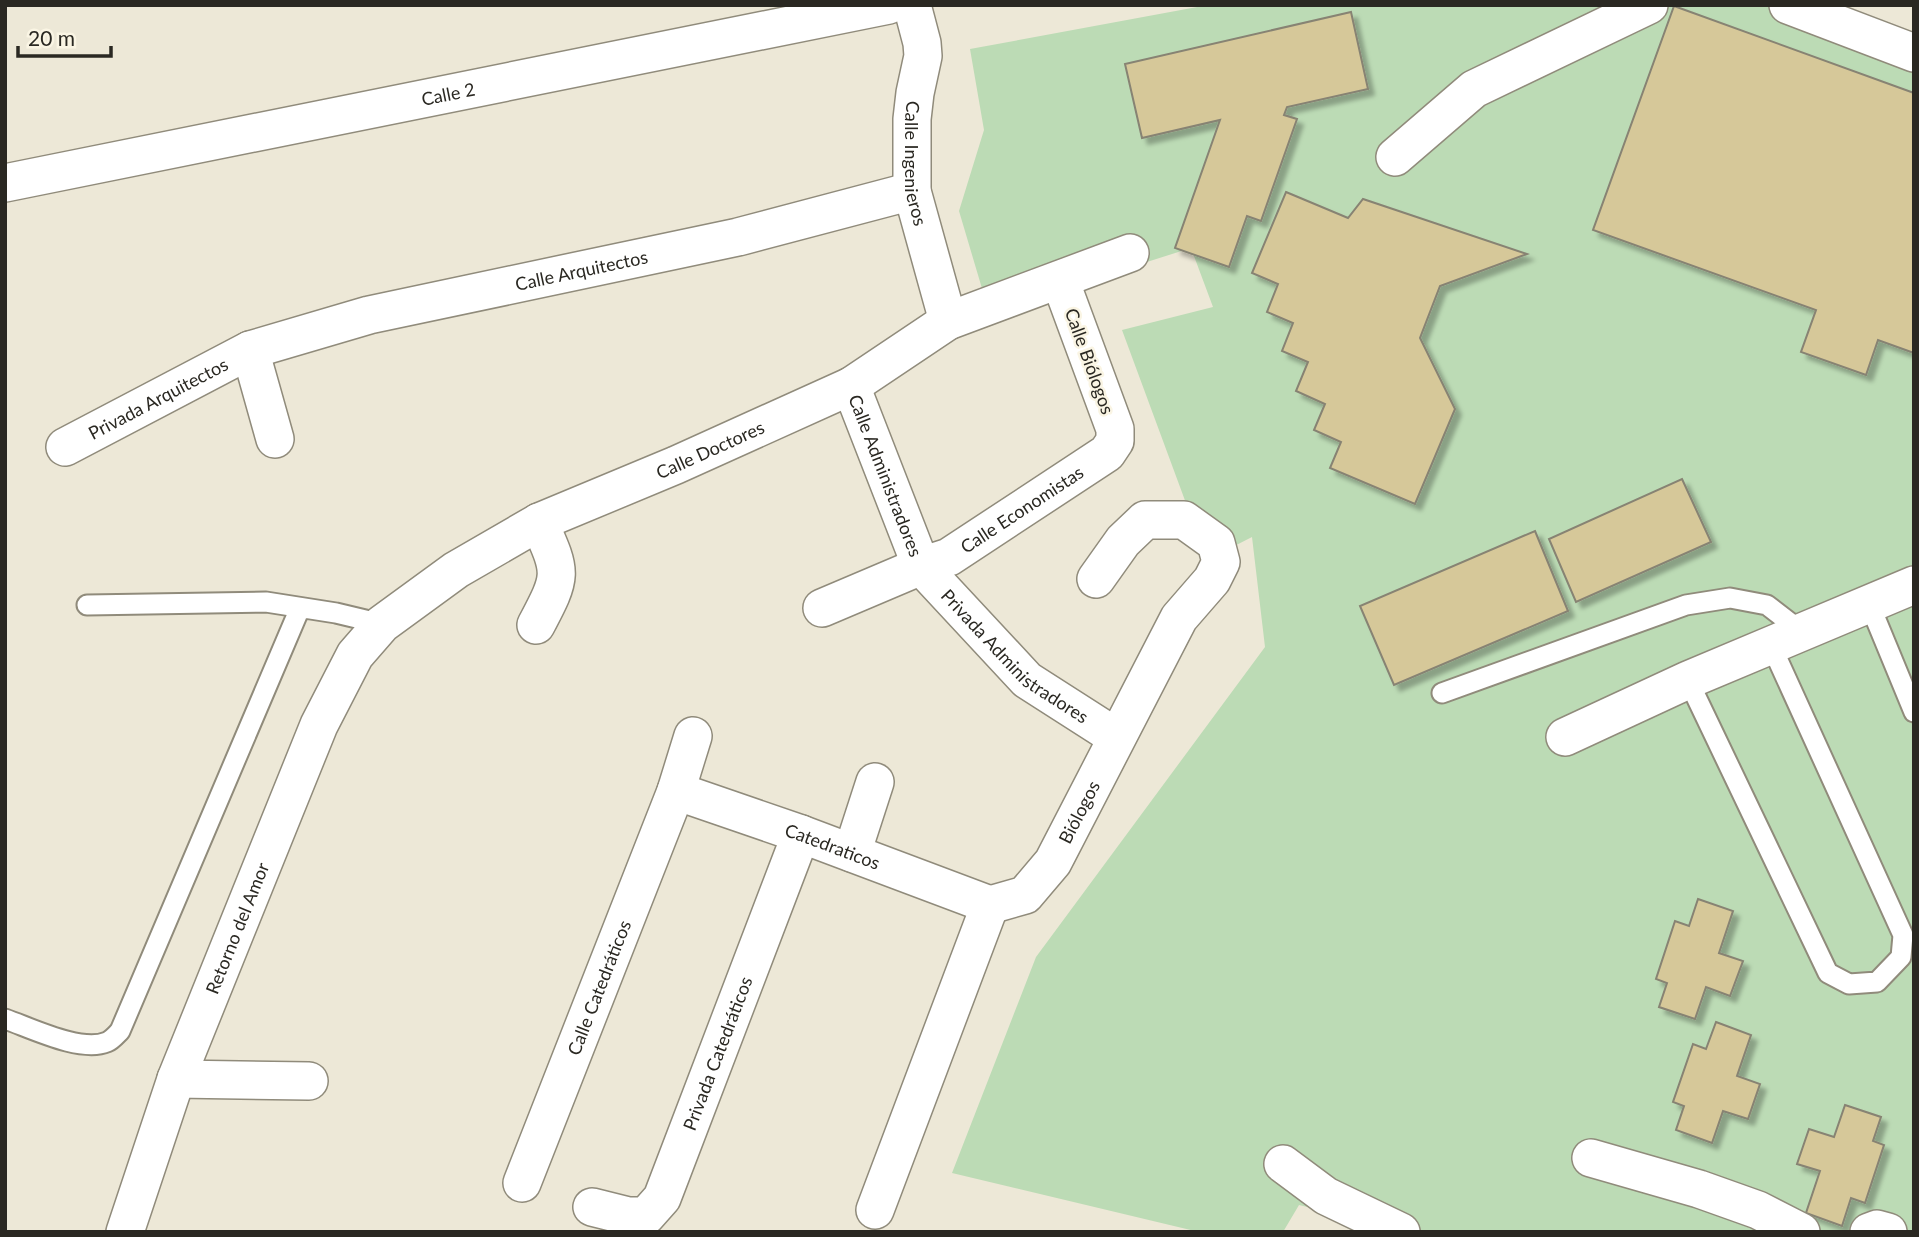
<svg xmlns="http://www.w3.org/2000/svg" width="1919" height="1237" font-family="Lato,sans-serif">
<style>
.green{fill:#bcdbb5}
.building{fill:#d6c899;stroke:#878373;stroke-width:2;filter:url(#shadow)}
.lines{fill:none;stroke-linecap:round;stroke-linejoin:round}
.service-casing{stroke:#908b7b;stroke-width:23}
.minor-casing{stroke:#908b7b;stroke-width:40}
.service{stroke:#fff;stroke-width:19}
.minor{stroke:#fff;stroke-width:37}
.labels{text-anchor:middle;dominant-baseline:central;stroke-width:5;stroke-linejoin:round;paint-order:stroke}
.street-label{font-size:18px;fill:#2a2822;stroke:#faf5e4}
</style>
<defs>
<filter id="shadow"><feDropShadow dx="6" dy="6" stdDeviation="2" flood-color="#0004"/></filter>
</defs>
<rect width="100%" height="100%" fill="#ede8d7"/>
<path class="green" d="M 1208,5 L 1826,5 L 1914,39 L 1912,1232 L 1412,1232 L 1299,1205 L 1283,1232 L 1199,1232 L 952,1173 L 1036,957 L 1265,647 L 1252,537 L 1207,560 L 1122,330 L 1213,307 L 1191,248 L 989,312 L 959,211 L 984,130 L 970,49 Z"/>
<path class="building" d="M 1674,6 L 1914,93 L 1914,353 L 1878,340 L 1866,375 L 1801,352 L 1816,310 L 1593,230 Z
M 1351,12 L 1368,89 L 1287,107 L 1284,115 L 1297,119 L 1261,221 L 1247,216 L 1229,267 L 1175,248 L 1220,120 L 1142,138 L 1125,64 Z
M 1286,192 L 1348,218 L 1363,199 L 1527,254 L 1440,286 L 1420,338 L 1455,409 L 1415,504 L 1330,468 L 1341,442 L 1314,430 L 1325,404 L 1296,391 L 1308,362 L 1282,351 L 1293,323 L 1267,312 L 1278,284 L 1252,273 Z
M 1682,479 L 1711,542 L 1576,602 L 1549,539 Z
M 1535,531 L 1568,611 L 1394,685 L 1360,606 Z
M 1698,899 L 1733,911 L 1719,953 L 1743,961 L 1730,996 L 1706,987 L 1695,1019 L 1659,1007 L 1667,983 L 1656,979 L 1675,921 L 1689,926 Z
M 1716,1022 L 1751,1035 L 1737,1076 L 1760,1084 L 1748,1119 L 1723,1111 L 1712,1143 L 1676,1130 L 1684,1106 L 1673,1102 L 1693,1044 L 1706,1049 Z
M 1845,1105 L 1881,1117 L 1873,1141 L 1884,1145 L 1865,1203 L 1851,1198 L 1842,1226 L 1806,1213 L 1820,1171 L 1797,1164 L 1809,1129 L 1834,1137 Z"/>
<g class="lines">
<defs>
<path id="service" d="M 1869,603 L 1914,712
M 87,605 L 266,602 L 336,613 L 382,624
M 1688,680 L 1828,973 L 1849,984 L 1877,982 L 1901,957 L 1903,935 L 1771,645
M 1442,693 L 1686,605 L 1730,598 L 1767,605 L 1802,632
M 5,1019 C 31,1028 81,1053 107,1042 C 112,1040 116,1035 120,1031 L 300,608"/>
<g id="minor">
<path id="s1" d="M 912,5 L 922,43 L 923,56 L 915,93 L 912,119 L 912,191 L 948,321"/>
<path d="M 1788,5 L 1914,53"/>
<path d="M 1395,157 L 1474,89 L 1649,5"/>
<path id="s2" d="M 5,183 L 889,5"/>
<path d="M 250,350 L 275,439"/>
<path id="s3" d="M 851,386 L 921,566 L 1027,680 L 1116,737"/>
<path id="s4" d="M 65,447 L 250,350 L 369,315 L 738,237 L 912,191"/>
<path id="s5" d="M 822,608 L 921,566 L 949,557 L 1107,453 L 1115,441 L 1115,429 L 1060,280"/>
<path d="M 536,625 C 563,574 562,574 539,522"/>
<path d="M 1565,737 L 1688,680 L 1914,585"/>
<path id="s6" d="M 676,791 L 801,834 L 990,905"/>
<path d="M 852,853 L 875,782"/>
<path id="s7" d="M 990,905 L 1025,895 L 1053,862 L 1179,618 L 1212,580 L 1221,562 L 1216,543 L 1184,520 L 1145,520 L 1123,541 L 1096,579"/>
<path d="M 176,1079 L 309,1081"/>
<path d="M 1591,1158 L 1699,1189 L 1758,1210 L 1801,1232"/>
<path d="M 1283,1164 L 1326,1196 L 1401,1232"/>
<path id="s8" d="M 522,1183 L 676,791 L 693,736"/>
<path id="s9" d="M 592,1207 L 628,1216 L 646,1216 L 662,1198 L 801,834"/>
<path d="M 875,1210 L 990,905"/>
<path id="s10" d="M 125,1232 L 176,1079 L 319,725 L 355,655 L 382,624 L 456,570 L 539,522 L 676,465 L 851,386 L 948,321 L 1130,253"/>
<path d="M 1869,1232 L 1877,1229 L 1888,1232"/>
</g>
</defs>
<use href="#service" class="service-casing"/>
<use href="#minor" class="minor-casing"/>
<use href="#service" class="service"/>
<use href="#minor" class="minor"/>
</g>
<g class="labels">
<g class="street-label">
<text stroke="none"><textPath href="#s2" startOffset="452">Calle 2</textPath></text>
<text stroke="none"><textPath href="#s1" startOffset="161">Calle Ingenieros</textPath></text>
<text stroke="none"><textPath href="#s4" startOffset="550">Calle Arquitectos</textPath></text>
<text transform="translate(1090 361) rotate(70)">Calle Biólogos</text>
<text stroke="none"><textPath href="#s4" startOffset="105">Privada Arquitectos</textPath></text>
<text stroke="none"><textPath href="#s10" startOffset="1036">Calle Doctores</textPath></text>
<text stroke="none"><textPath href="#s3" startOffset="96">Calle Administradores</textPath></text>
<text stroke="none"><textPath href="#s5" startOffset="224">Calle Economistas</textPath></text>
<text stroke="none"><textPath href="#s3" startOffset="324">Privada Administradores</textPath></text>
<text stroke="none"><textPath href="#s7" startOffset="136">Biólogos</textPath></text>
<text stroke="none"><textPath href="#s6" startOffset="166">Catedraticos</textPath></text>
<text stroke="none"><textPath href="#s10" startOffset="324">Retorno del Amor</textPath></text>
<text stroke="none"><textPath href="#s8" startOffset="210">Calle Catedráticos</textPath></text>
<text stroke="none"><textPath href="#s9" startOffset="234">Privada Catedráticos</textPath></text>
</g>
</g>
<rect width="1919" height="1237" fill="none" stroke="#2a2822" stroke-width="14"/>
<path d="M18 46v10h93v-10" fill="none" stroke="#2a2822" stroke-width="3.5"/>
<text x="28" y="46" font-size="21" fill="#2a2822" stroke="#faf5e4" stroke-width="5" paint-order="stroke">20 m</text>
</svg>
